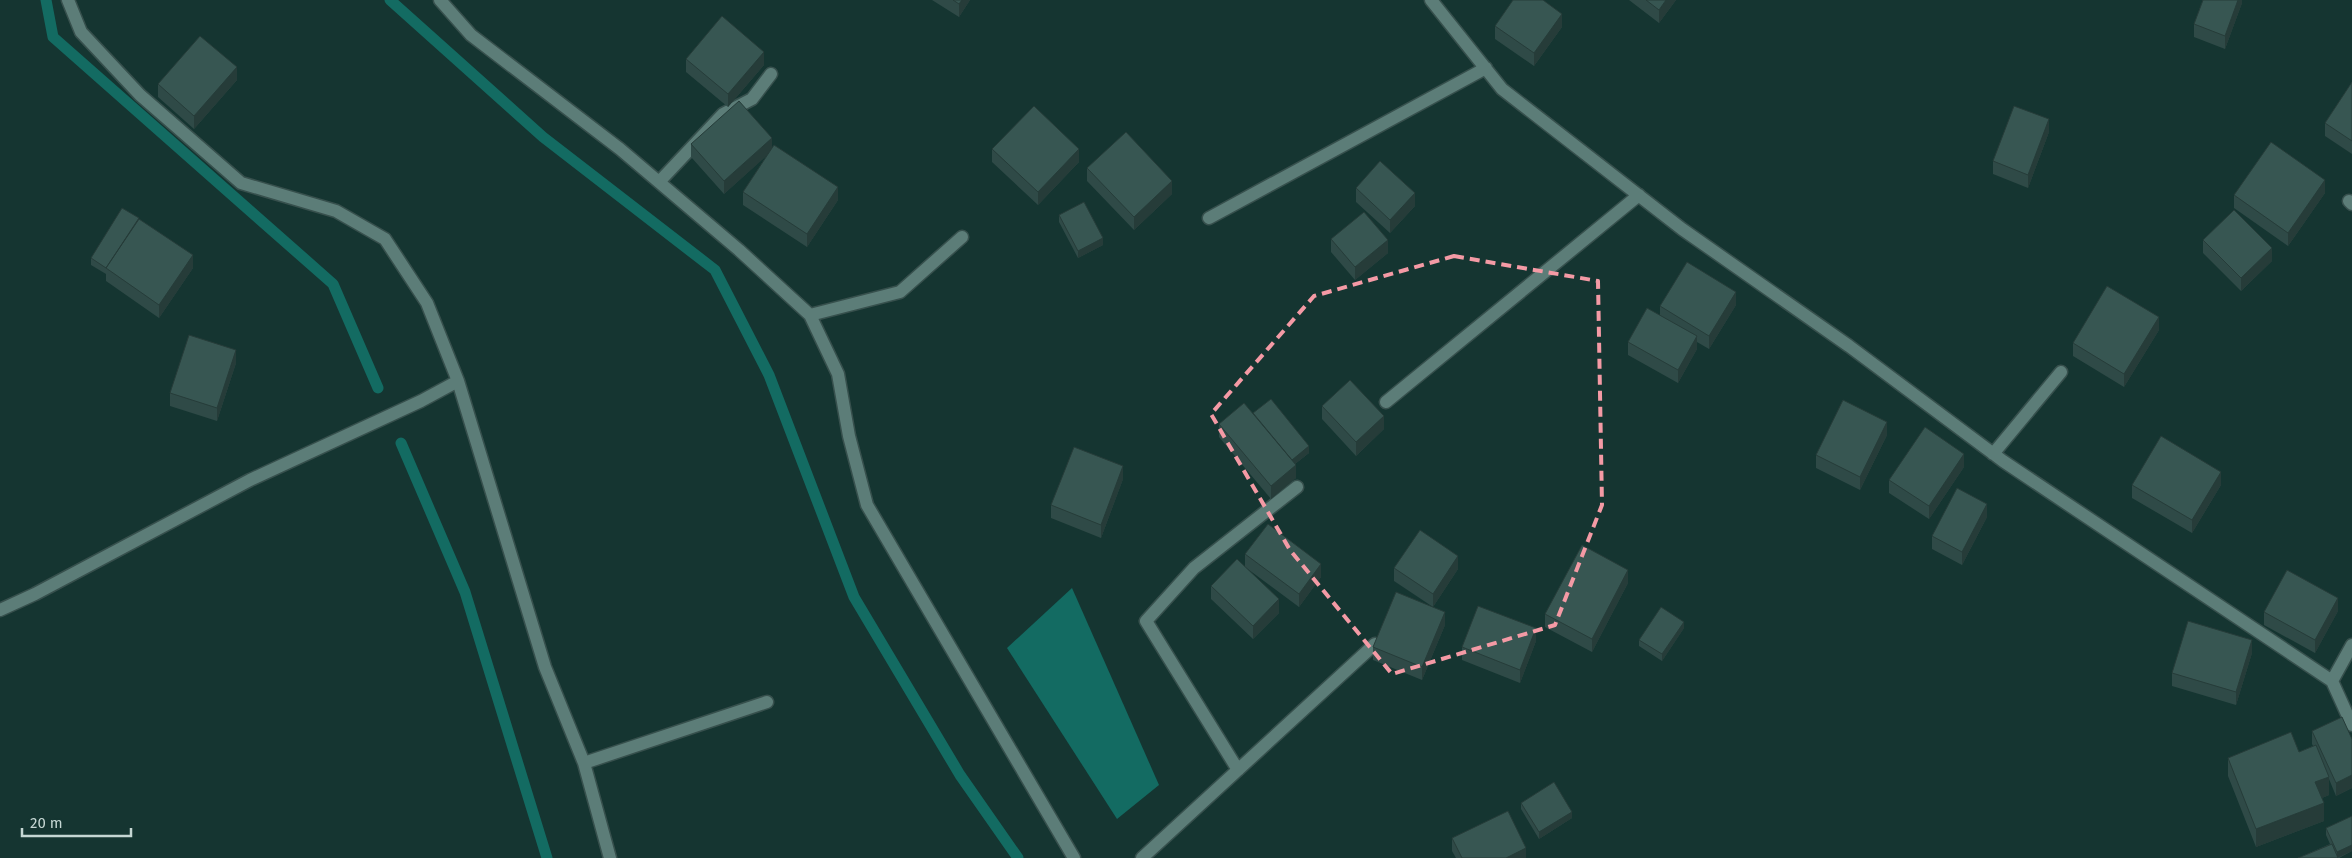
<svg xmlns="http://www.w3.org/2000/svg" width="2352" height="858" font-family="'Fira Sans',sans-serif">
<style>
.water{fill:#136b62}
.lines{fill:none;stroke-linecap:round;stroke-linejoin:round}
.stream{stroke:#136b62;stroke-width:11}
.street-casing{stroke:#37504d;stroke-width:15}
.street{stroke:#5c7d78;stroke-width:12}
.wall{fill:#2f4a47}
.shaded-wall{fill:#263c39}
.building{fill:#375652;stroke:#263c39}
.marked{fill:none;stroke:#f49aa5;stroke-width:4;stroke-dasharray:10 6;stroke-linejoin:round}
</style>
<rect width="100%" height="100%" fill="#153531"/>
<path class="water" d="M 1072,588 L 1159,785 L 1117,819 L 1007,648 Z"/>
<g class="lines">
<path class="stream" d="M 46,0 L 53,37 L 333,284 L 378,388
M 390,0 L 543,137 L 715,270 L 769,375 L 854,597 L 960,775 L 1018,858
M 401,443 L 465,592 L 547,858"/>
<defs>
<path id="street" d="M 68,0 L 81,32 L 140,95 L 241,183 L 336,211 L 385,239 L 427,303 L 458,381 L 545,667 L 584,763 L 610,858
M 440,0 L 471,35 L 620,149 L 739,250 L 810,315 L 838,374 L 849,436 L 867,505 L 1074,858
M 1431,0 L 1502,89 L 1682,229 L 1849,346 L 2003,461 L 2332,681 L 2352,725
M 659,182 L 723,114 L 752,99 L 771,74
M 2349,201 L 2352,204
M 1209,218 L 1486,68
M 810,315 L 900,292 L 962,237
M 1386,402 L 1639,195
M 1993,454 L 2061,372
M 0,610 L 35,594 L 250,480 L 421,401 L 458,381
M 2332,681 L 2352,645
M 584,763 L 767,702
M 1238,770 L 1146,621 L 1194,568 L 1297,487
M 1142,858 L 1375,644"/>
</defs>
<use href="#street" class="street-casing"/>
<use href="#street" class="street"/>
</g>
<path class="wall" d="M 932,0 L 970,0 L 959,17 Z
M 1629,0 L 1676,0 L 1659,23 Z
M 2242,0 L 2242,3 L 2225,49 L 2194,37 L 2194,24 Z
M 1495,26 L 1562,27 L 1534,66 L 1495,39 Z
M 686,59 L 764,65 L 728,107 L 686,72 Z
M 237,80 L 194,129 L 158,97 L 158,84 Z
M 2352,82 L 2352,154 L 2325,136 L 2325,123 Z
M 2049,132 L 2028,188 L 1993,174 L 1993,161 Z
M 691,144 L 772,148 L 838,200 L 807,247 L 743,205 L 743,192 L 767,155 L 724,194 L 691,157 Z
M 992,149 L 1079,162 L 1038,205 L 992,162 Z
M 1087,168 L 1172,194 L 1134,230 L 1087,181 Z
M 1356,188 L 1415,206 L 1390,233 L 1356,202 Z
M 2325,193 L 2288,246 L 2234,208 L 2234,195 Z
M 1059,215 L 1103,245 L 1078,258 L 1059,222 Z
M 139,220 L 193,268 L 159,318 L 106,281 L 106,274 L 91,265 L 91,258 Z
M 1331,239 L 1388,253 L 1355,280 L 1331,252 Z
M 2203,240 L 2272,261 L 2241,291 L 2203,253 Z
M 1736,305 L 1709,349 L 1697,342 L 1697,349 L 1678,383 L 1628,355 L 1628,342 L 1660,315 L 1660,306 Z
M 2159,330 L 2124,387 L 2073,356 L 2073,343 Z
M 236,363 L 217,421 L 170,406 L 170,393 Z
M 1322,406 L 1384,429 L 1356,456 L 1322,419 Z
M 1253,414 L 1309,453 L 1295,464 L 1296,478 L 1271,499 L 1219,437 L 1219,424 Z
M 1887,435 L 1860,490 L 1816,468 L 1816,455 Z
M 1964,467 L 1929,519 L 1889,493 L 1889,480 Z
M 1123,479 L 1101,538 L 1051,518 L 1051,505 Z
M 2132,485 L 2221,485 L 2192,533 L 2132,498 Z
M 1987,517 L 1962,565 L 1932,549 L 1932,536 Z
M 1245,554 L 1321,577 L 1299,607 L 1245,567 L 1279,613 L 1253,639 L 1211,599 L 1211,586 L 1245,567 Z
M 1394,568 L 1458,569 L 1433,607 L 1394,581 Z
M 1628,583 L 1592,652 L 1545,627 L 1545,614 Z
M 2338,611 L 2315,653 L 2264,625 L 2264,612 Z
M 1445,625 L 1422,680 L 1373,660 L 1373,647 Z
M 1684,628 L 1662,661 L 1639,646 L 1639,640 Z
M 1536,641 L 1520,683 L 1462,660 L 1462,647 Z
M 2252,653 L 2236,705 L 2172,686 L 2172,673 Z
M 2312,731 L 2352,739 L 2352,788 L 2336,796 L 2329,779 L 2329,795 L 2322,798 L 2324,821 L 2256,847 L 2228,776 L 2228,758 L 2299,752 L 2313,746 L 2312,744 Z
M 1521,803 L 1572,818 L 1539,839 L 1521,809 Z
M 2352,816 L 2352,851 L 2339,858 L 2298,858 L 2330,844 L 2326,835 L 2326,828 Z
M 1452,838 L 1526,858 L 1456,858 L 1452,851 Z"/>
<path class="shaded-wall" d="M 962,0 L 970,0 L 959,17 L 959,4 Z
M 1666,0 L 1676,0 L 1659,23 L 1659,10 Z
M 2238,0 L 2242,0 L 2242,3 L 2225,49 L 2225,36 Z
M 1562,14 L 1562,27 L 1534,66 L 1534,53 Z
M 764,52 L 764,65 L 728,107 L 728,94 Z
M 237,67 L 237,80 L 194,129 L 194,116 Z
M 2049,119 L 2049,132 L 2028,188 L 2028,175 Z
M 772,138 L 772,151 L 724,194 L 724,181 Z
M 1079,149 L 1079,162 L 1038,205 L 1038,192 Z
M 2325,180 L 2325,193 L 2288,246 L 2288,233 Z
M 1172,181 L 1172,194 L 1134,230 L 1134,217 Z
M 838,187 L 838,200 L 807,247 L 807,234 Z
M 1415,193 L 1415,206 L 1390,233 L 1390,220 Z
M 1103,238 L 1103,245 L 1078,258 L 1078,251 Z
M 1388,240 L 1388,253 L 1355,280 L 1355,267 Z
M 2272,248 L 2272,261 L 2241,291 L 2241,278 Z
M 193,255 L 193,268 L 159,318 L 159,305 Z
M 1736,292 L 1736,305 L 1709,349 L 1709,336 Z
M 2159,317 L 2159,330 L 2124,387 L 2124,374 Z
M 1697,336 L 1697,349 L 1678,383 L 1678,370 Z
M 236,350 L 236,363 L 217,421 L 217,408 Z
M 1384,416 L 1384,429 L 1356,456 L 1356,442 Z
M 1887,422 L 1887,435 L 1860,490 L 1860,477 Z
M 1309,446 L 1309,453 L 1291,467 L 1291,460 Z
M 1964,454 L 1964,467 L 1929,519 L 1929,506 Z
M 1296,465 L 1296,478 L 1271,499 L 1271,486 Z
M 1123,466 L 1123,479 L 1101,538 L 1101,525 Z
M 2221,472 L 2221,485 L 2192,533 L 2192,520 Z
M 1987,504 L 1987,517 L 1962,565 L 1962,552 Z
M 1458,556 L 1458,569 L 1433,607 L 1433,594 Z
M 1321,564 L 1321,577 L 1299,607 L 1299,594 Z
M 1628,570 L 1628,583 L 1592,652 L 1592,639 Z
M 2338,598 L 2338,611 L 2315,653 L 2315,640 Z
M 1279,599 L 1279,613 L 1253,639 L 1253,626 Z
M 1445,612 L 1445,625 L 1422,680 L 1422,667 Z
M 1684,622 L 1684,628 L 1662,661 L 1662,654 Z
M 1536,628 L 1536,641 L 1520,683 L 1520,670 Z
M 2252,640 L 2252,653 L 2236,705 L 2236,692 Z
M 2352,775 L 2352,788 L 2336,796 L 2336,783 Z
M 2329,777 L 2329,795 L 2315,801 L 2315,782 Z
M 2324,803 L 2324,821 L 2256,847 L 2256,829 Z
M 1572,812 L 1572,818 L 1539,839 L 1539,832 Z
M 2352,845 L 2352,851 L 2337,858 L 2337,852 Z
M 1526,848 L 1526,858 L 1506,858 Z"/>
<path class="building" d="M 953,0 L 962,0 L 959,4 Z
M 1513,0 L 1543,0 L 1562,14 L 1534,53 L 1495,26 Z
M 1646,0 L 1666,0 L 1659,10 Z
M 2203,0 L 2238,0 L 2225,36 L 2194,24 Z
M 722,16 L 764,52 L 728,94 L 686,59 Z
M 200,36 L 237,67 L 194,116 L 158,84 Z
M 2352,82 L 2352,141 L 2325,123 Z
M 739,101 L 772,138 L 724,181 L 691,144 Z
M 1034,106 L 1079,149 L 1038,192 L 992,149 Z
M 2014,106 L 2049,119 L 2028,175 L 1993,161 Z
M 1126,132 L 1172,181 L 1134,217 L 1087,168 Z
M 2271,142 L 2325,180 L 2288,233 L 2234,195 Z
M 774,145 L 838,187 L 807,234 L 743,192 Z
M 1380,161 L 1415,193 L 1390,220 L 1356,188 Z
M 1084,202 L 1103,238 L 1078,251 L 1059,215 Z
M 122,208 L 139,218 L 106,268 L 91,258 Z
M 2234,210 L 2272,248 L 2241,278 L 2203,240 Z
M 1364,212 L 1388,240 L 1355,267 L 1331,239 Z
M 139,219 L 193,255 L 159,305 L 106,268 Z
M 1687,262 L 1736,292 L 1709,336 L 1660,306 Z
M 2107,286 L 2159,317 L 2124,374 L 2073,343 Z
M 1647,308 L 1697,336 L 1678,370 L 1628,342 Z
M 189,335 L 236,350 L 217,408 L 170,393 Z
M 1350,380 L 1384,416 L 1356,442 L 1322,406 Z
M 1271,399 L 1309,446 L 1292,460 L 1253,413 Z
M 1843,400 L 1887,422 L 1860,477 L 1816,455 Z
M 1244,403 L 1296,465 L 1271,486 L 1219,424 Z
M 1925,427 L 1964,454 L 1929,506 L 1889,480 Z
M 2161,436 L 2221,472 L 2192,520 L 2132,485 Z
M 1074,447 L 1123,466 L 1101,525 L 1051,505 Z
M 1957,488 L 1987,504 L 1962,552 L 1932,536 Z
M 1268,524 L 1321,564 L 1299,594 L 1245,554 Z
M 1420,530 L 1458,556 L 1433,594 L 1394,568 Z
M 1582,545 L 1628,570 L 1592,639 L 1545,614 Z
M 1237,559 L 1279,599 L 1253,626 L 1211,586 Z
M 2287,570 L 2338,598 L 2315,640 L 2264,612 Z
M 1396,592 L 1445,612 L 1422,667 L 1373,647 Z
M 1478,606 L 1536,628 L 1520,670 L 1462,647 Z
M 1661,607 L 1684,622 L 1662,654 L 1639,640 Z
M 2188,621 L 2252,640 L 2236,692 L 2172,673 Z
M 2342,717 L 2352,739 L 2352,775 L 2336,783 L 2312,731 Z
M 2291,732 L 2299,752 L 2316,745 L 2329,777 L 2315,782 L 2324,803 L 2256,829 L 2228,758 Z
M 1554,782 L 1572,812 L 1539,832 L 1521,803 Z
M 1508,811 L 1526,848 L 1506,858 L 1462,858 L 1452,838 Z
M 2352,816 L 2352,845 L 2337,852 L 2326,828 Z
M 2332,844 L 2338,858 L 2298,858 Z"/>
<path class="marked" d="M 1454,256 L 1598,281 L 1602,505 L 1555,625 L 1392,674 L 1290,550 L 1211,414 L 1314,296 Z"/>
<path d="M22 828v8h109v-8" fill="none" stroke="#c5d6d3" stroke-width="2.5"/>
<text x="30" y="828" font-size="15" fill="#c5d6d3" stroke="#153531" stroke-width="4" paint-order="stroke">20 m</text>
</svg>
